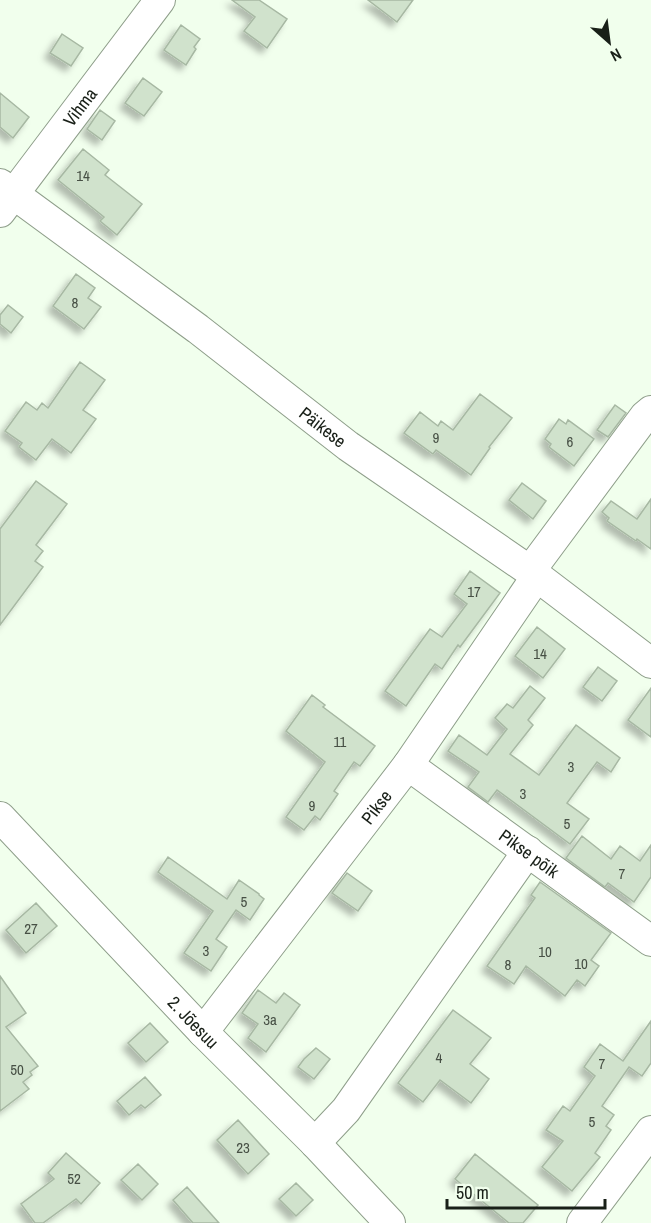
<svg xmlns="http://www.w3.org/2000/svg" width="651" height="1223" font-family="'Archivo Narrow',sans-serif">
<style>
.building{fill:#d0e2cc;stroke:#a7b8a3;stroke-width:1.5;filter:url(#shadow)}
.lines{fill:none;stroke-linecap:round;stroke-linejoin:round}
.minor-casing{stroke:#8e9e8a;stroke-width:32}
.minor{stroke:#fff;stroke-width:30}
.labels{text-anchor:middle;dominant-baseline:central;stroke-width:4.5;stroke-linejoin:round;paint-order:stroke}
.number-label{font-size:15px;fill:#475045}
.street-label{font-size:18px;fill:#192018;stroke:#f1ffed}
</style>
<defs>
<filter id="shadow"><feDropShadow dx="-5.5" dy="5.5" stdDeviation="3" flood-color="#0004"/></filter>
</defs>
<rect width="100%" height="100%" fill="#f1ffed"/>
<path class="building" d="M 232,0 L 259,0 L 287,19 L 267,48 L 244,31 L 255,17 Z
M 368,0 L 413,0 L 397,22 Z
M 181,25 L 200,39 L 194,47 L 196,49 L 186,65 L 164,50 Z
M 62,34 L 83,48 L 71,66 L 50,53 Z
M 143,78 L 162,92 L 144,116 L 125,103 Z
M 0,93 L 29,117 L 13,138 L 0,127 Z
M 100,110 L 115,121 L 102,140 L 87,129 Z
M 83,149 L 109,170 L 105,175 L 142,204 L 117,235 L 100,221 L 104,217 L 58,180 Z
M 76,274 L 95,288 L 88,298 L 101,307 L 84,329 L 53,306 Z
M 8,305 L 23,317 L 11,333 L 0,324 L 0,315 Z
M 80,362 L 105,380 L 83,410 L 96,419 L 71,453 L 52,439 L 36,460 L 19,447 L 22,443 L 5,431 L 26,402 L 37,410 L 42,403 L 48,408 Z
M 480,394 L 512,418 L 489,447 L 490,448 L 471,475 L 436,450 L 433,454 L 404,433 L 420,412 L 438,426 L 441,421 L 453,430 Z
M 615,405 L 626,413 L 608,437 L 597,430 Z
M 559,419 L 566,424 L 568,420 L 594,439 L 574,466 L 549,447 L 551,444 L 545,439 Z
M 36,481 L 67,504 L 36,545 L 43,551 L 35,561 L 43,567 L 0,625 L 0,529 Z
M 522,483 L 546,501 L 533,519 L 509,500 Z
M 651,499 L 651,549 L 637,539 L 636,541 L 607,521 L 609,518 L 602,512 L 611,501 L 637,519 Z
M 470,571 L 500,593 L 460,647 L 458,645 L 442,669 L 435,664 L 406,706 L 385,691 L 430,629 L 442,637 L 467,604 L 454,594 Z
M 537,627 L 565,649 L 543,678 L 515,656 Z
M 598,667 L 617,681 L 602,701 L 583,687 Z
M 530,686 L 545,698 L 528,720 L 533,725 L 510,754 L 539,775 L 576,725 L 620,758 L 611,772 L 597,762 L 567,803 L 589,819 L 570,844 L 497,790 L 488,802 L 468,787 L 479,772 L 448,751 L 459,735 L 487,755 L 507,729 L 495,718 L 507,704 L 513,708 Z
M 651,688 L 651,737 L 628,720 Z
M 312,695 L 325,705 L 323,707 L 375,746 L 360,766 L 354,762 L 334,791 L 338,794 L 320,820 L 315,816 L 304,830 L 286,817 L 325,762 L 286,731 Z
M 582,836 L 611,859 L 620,846 L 640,861 L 651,845 L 651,877 L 634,902 L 608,883 L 605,887 L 566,858 Z
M 168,857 L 227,899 L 239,880 L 259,894 L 259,895 L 264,899 L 250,920 L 236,910 L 216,939 L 227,947 L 211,971 L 184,953 L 213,911 L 158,872 Z
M 347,873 L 372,891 L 358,911 L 332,893 Z
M 540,882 L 611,933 L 591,960 L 599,966 L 585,986 L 577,980 L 565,996 L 526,966 L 514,984 L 487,966 L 535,898 L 531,895 Z
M 36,903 L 57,926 L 26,953 L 6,930 Z
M 0,976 L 26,1013 L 6,1027 L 38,1066 L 30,1072 L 32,1075 L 23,1082 L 29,1089 L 0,1111 Z
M 258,990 L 276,1003 L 284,993 L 300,1005 L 266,1052 L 248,1038 L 258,1024 L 242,1013 Z
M 453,1010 L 491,1038 L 470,1064 L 489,1079 L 471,1103 L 440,1080 L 423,1102 L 398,1083 Z
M 651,1021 L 651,1063 L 642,1076 L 629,1067 L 602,1106 L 614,1115 L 606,1126 L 611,1130 L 595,1153 L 600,1157 L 572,1191 L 542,1167 L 563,1141 L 546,1130 L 563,1106 L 570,1111 L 595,1076 L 584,1067 L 600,1044 L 623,1061 Z
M 150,1023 L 168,1042 L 146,1062 L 128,1043 Z
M 316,1048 L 330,1059 L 314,1079 L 298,1067 L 304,1059 Z
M 145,1077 L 161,1095 L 145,1108 L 141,1105 L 129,1115 L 117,1101 Z
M 238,1120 L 269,1154 L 248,1174 L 217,1140 Z
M 66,1153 L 100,1183 L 81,1204 L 76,1199 L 43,1223 L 35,1223 L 21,1204 L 54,1179 L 48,1173 Z
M 475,1154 L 538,1205 L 523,1223 L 509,1223 L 455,1179 Z
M 138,1164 L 158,1184 L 142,1200 L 121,1180 Z
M 296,1183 L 313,1200 L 296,1216 L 279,1199 Z
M 187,1187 L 219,1223 L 193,1223 L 173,1200 Z"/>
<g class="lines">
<defs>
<g id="minor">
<path id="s1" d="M 0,184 L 198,329 L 348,446 L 530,571 L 651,663"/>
<path id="s2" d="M 0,212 L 160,0"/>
<path d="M 530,571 L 645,416 L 651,411"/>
<path id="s3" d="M 408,765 L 651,941"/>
<path id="s4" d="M 0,817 L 203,1032 L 315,1143 L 390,1223"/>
<path id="s5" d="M 203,1032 L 408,765 L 537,576"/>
<path d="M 315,1143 L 346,1110 L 528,851"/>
<path d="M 582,1223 L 651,1131"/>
</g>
</defs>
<use href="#minor" class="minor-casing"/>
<use href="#minor" class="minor"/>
</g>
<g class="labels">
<g class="number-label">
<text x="83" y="175">14</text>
<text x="75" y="302">8</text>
<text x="436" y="437">9</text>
<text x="570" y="441">6</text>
<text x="474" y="591">17</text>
<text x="540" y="653">14</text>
<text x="340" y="741">11</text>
<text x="571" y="766">3</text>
<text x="523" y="793">3</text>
<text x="312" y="805">9</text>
<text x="567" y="823">5</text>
<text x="622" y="873">7</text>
<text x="244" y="901">5</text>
<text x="31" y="928">27</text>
<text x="206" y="950">3</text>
<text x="545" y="951">10</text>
<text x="581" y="963">10</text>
<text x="508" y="964">8</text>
<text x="270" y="1019">3a</text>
<text x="439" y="1057">4</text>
<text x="602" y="1063">7</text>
<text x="17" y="1069">50</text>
<text x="592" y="1121">5</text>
<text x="243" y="1147">23</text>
<text x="74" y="1178">52</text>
</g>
<g class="street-label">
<text stroke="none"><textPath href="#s2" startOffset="132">Vihma</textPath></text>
<text stroke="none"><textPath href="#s1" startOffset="404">Päikese</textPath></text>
<text stroke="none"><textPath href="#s5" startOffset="284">Pikse</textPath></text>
<text stroke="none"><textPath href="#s3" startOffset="150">Pikse põik</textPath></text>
<text stroke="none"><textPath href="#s4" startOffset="282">2. Jõesuu</textPath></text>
</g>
</g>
<g transform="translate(609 42) rotate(152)" stroke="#f1ffed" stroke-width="4.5" paint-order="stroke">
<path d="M0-4.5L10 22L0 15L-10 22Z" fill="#192018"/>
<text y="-9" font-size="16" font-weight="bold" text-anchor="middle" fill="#192018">N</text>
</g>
<path d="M447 1199v9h158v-9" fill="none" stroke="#192018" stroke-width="3"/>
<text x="456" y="1199" font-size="18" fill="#192018" stroke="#f1ffed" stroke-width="4.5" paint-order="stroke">50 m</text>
</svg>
